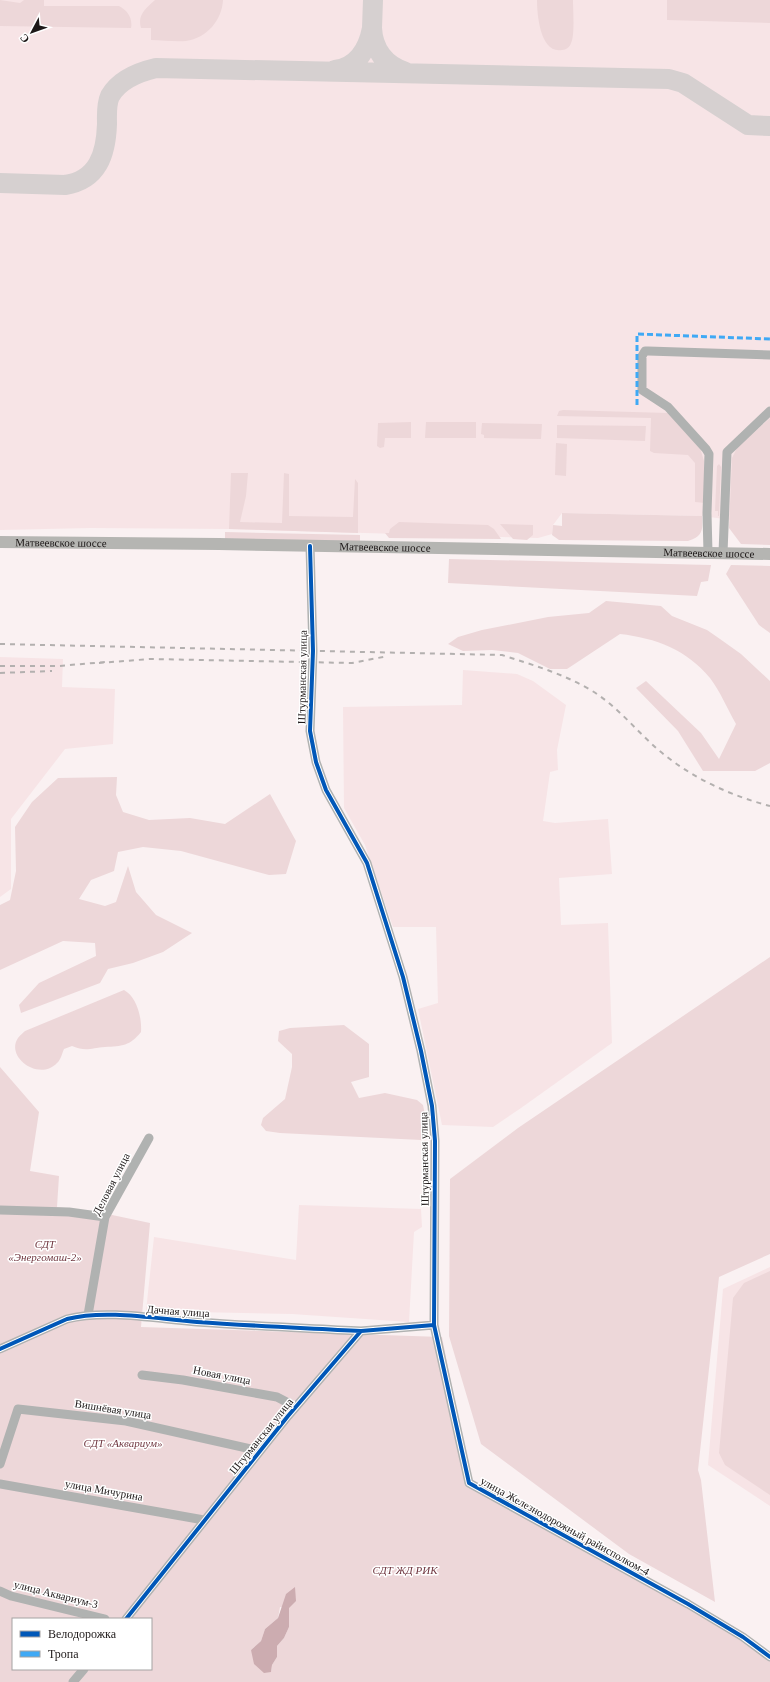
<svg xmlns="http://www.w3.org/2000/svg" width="770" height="1682" font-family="'Times New Roman',serif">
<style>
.built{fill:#f7e4e6}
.green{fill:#edd7d9;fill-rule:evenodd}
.water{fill:#ccacb0}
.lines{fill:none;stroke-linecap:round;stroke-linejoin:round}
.taxiway{stroke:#d6d0d0;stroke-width:20}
.minor{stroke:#b0b2b1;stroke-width:9}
.major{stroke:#b5b5b2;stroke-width:12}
.rail{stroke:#b3b0af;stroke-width:2;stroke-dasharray:5 5;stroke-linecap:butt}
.quiet{stroke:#3fa9f5;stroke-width:3;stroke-dasharray:6 3;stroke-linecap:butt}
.cycleway-casing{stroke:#fff;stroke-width:6}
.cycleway{stroke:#0057b8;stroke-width:4}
.labels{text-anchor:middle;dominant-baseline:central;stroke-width:3;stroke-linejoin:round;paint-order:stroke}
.street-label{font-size:11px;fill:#1d1818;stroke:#fff}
.park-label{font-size:11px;font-style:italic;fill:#703740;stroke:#fff}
</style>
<rect width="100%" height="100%" fill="#faf1f2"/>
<path class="built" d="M 0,0 L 770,0 L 770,520 L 732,520 L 702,516 L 562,513 L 553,525 L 552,534 L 538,538 L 229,529 L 91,528 L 0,530 Z
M 0,657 L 63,659 L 62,687 L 115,689 L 113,744 L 65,749 L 11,819 L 11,889 L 0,897 Z
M 463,670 L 517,674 L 533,681 L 566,705 L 557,750 L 558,770 L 550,772 L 543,821 L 555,823 L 608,819 L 612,874 L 559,878 L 561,925 L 608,923 L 612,1043 L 521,1108 L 493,1127 L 442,1125 L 418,1009 L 438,1003 L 436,927 L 393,927 L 365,845 L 344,808 L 343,707 L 462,705 Z
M 299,1205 L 421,1209 L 422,1227 L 414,1232 L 409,1322 L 292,1314 L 146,1311 L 154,1237 L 296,1260 Z
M 770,1267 L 770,1506 L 708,1465 L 723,1289 Z"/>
<path class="green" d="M 0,0 L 20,3 L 24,0 L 44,0 L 44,6 L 119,6 C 127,10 133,18 131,28 L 0,26 Z
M 155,0 L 223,0 C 222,20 207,38 186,41 C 175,42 162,40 151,40 L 151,28 L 141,28 C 137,15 146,8 155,0 Z
M 537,0 L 573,0 C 573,9 575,36 571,43 C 570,47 566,50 562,50 C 540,54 537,14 537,0 Z
M 667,0 L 770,0 L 770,23 L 667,20 Z
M 563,410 L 668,413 L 700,448 L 704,461 L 705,503 L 695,502 L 695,463 L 688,455 L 654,453 L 650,451 L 651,418 L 557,416 L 559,411 Z
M 770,418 L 770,545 L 741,544 L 729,528 L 732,458 L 737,448 Z
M 411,422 L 411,438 L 385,438 L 384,447 L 380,448 L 377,446 L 378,423 Z
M 426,422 L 476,422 L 476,438 L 425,438 Z
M 482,423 L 542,424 L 541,439 L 484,438 L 484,435 L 481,434 Z
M 557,425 L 646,426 L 645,441 L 557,438 Z
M 556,443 L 567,444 L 566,476 L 555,475 Z
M 719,464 L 721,467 L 719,516 L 718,516 L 718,511 L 715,511 L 717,466 Z
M 231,473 L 248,473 L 246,496 L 240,522 L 282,523 L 284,473 L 289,474 L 289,516 L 353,517 L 355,479 L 358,483 L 358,533 L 229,529 Z
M 562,513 L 702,516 C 703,530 703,536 688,541 L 559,540 L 552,535 L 553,525 L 562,526 Z
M 399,522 L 488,525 L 494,529 L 501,539 L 389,538 L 385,533 L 389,533 L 390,529 Z
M 500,524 L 533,525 L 533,535 L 527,540 L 513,539 Z
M 225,532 L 360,535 L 360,544 L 225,539 Z
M 449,559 L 711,565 L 708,581 L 701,582 L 697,596 L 448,583 Z
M 731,565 L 770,566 L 770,633 L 759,625 L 726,574 Z
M 606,601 L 661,606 L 672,616 L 707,630 L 720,639 L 741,654 L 770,681 L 770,763 L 755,771 L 703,771 L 678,731 L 636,688 L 646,681 L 701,733 L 719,759 L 736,724 C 728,710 720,691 710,678 C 687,650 656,638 620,634 L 567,669 L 550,669 L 518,653 L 492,650 L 463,651 L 448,644 L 458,637 L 482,630 L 548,617 L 589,613 Z
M 117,777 L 116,795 L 123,812 L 149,820 L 190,818 L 225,824 L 270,794 L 296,841 L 286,874 L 269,875 L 181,851 L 143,847 L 118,852 L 114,871 L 91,880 L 79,899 L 105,906 L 116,902 L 128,866 L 136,892 L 156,915 L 192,933 L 163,952 L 133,963 L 108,969 L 100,983 L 21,1013 L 19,1005 L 39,983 L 96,956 L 95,943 L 63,941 L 0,970 L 0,905 L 10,900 L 16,871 L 15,827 L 32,802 L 58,778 Z
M 770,957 L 770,1254 L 719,1277 L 698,1470 L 701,1480 L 715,1602 L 629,1554 L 481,1444 L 449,1336 L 450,1179 L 518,1128 Z
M 124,990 C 137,997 142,1018 141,1032 C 130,1046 122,1046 105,1047 C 91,1048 86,1052 72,1046 L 64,1049 C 62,1053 61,1060 57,1063 C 39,1082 5,1057 18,1038 C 20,1035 23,1033 25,1031 Z
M 344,1025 L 369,1044 L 369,1077 L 351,1082 L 359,1098 L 385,1093 L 417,1100 L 423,1105 L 425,1115 L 425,1137 L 421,1140 L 280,1133 L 266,1131 L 261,1125 L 263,1118 L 285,1099 L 292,1067 L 292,1054 L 278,1041 L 279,1031 L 290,1028 Z
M 0,1067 L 39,1112 L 30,1171 L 59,1176 L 57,1207 L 98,1212 L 150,1223 L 141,1327 L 442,1337 L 470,1479 L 770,1652 L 770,1682 L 0,1682 ZM 280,1607 L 289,1608 L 289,1627 L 284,1638 L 277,1646 L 277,1657 L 272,1665 L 271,1672 L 251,1650 L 261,1641 L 265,1629 L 278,1618 ZM 13,1619 L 151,1619 L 151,1669 L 13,1669 Z
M 770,1271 L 770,1495 L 725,1465 L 719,1453 L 733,1298 L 744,1283 Z"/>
<path class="water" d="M 295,1587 L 296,1601 L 289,1608 L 289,1627 L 284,1638 L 277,1646 L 277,1657 L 272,1665 L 271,1672 L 264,1673 L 254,1664 L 251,1650 L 261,1641 L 265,1629 L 278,1618 L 286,1594 Z"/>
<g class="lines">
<path class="taxiway" d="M 372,28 L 373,0
M 335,70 C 357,67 368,49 372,28 C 373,49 385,66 406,72
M 0,183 L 65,185 C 98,180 106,154 107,124 C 107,115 106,105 110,96 C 119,80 139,72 156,68 L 669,79 L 683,83 L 748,125 L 770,126"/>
<path class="minor" d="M 310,546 L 313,651 L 310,731 L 316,762 L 326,790 L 367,863 L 403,977 L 421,1051 L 432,1106 L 435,1141 L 434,1325 L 469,1483 L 688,1604 L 743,1637 L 770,1657
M 708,553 L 707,513 L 709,454 L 706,449 L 668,407 L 642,390 L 642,356 L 645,351 L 648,351 L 770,355
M 723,553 L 727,452 L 770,411
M 0,1210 L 69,1212 L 105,1217
M 88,1315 L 105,1217 L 149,1138
M 0,1349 L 67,1319 C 106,1309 157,1319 197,1322 C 252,1326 307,1328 361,1331
M 142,1375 L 183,1380 L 277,1397 L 296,1407
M 0,1464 L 18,1409 L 126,1421 L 260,1451
M 0,1484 L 204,1520
M 0,1591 L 11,1596 L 105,1619
M 126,1619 L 288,1416 L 361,1331 L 434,1325
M 73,1682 L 84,1669"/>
<path class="major" id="s1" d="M 0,542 L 219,544 L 770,554"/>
<path class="rail" d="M 0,644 L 502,655 C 533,665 561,673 589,689 C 615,704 634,728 655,747 C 688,776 728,795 770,806
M 99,663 L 150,659 L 352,663 L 388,656
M 0,666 L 59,666 L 105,662
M 0,673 L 52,671"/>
<path class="quiet" d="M 637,405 L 637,334 L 770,339"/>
<defs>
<path id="cycleway" d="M 310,546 L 313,651 L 310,731 L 316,762 L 326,790 L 367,863 L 403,977 L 421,1051 L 432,1106 L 435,1141 L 434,1325 L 469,1483 L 688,1604 L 743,1637 L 770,1657
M 0,1349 L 67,1319 C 106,1309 157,1319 197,1322 C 252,1326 307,1328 361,1331
M 126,1619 L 288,1416 L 361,1331 L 434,1325"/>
</defs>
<use href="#cycleway" class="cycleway-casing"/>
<use href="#cycleway" class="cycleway"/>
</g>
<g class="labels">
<g class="street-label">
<text stroke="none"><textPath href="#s1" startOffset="61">Матвеевское шоссе</textPath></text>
<text stroke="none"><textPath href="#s1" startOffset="385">Матвеевское шоссе</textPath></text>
<text stroke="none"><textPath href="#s1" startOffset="709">Матвеевское шоссе</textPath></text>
<text transform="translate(302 677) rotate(-89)">Штурманская улица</text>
<text transform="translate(424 1159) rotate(-91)">Штурманская улица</text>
<text transform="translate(111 1184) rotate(-63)">Деловая улица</text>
<text transform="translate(178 1311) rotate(4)">Дачная улица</text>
<text transform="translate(222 1375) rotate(11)">Новая улица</text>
<text transform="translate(113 1409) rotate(9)">Вишнёвая улица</text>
<text transform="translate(261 1436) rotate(-51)">Штурманская улица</text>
<text transform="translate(104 1490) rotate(10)">улица Мичурина</text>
<text transform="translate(565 1526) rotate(29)">улица Железнодорожный райисполком-4</text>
<text transform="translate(56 1594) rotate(14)">улица Аквариум-3</text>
</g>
<g class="park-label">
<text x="45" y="1244">СДТ<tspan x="45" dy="13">«Энергомаш-2»</tspan></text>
<text x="123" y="1443">СДТ «Аквариум»</text>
<text x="405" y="1570">СДТ ЖД РИК</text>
</g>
</g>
<rect x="12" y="1618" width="140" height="52" fill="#ffffff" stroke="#a5a3a3"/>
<rect x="20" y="1631" width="20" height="6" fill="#0057b8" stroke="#a5a3a3"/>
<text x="48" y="1638" font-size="12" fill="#1d1818">Велодорожка</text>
<rect x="20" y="1651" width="20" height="6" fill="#3fa9f5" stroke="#a5a3a3"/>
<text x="48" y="1658" font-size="12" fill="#1d1818">Тропа</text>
<g transform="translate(32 32) rotate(229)" stroke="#ffffff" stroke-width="3" paint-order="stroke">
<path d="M0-3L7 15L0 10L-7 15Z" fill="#1d1818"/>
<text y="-6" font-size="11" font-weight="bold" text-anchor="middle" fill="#1d1818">С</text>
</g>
</svg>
